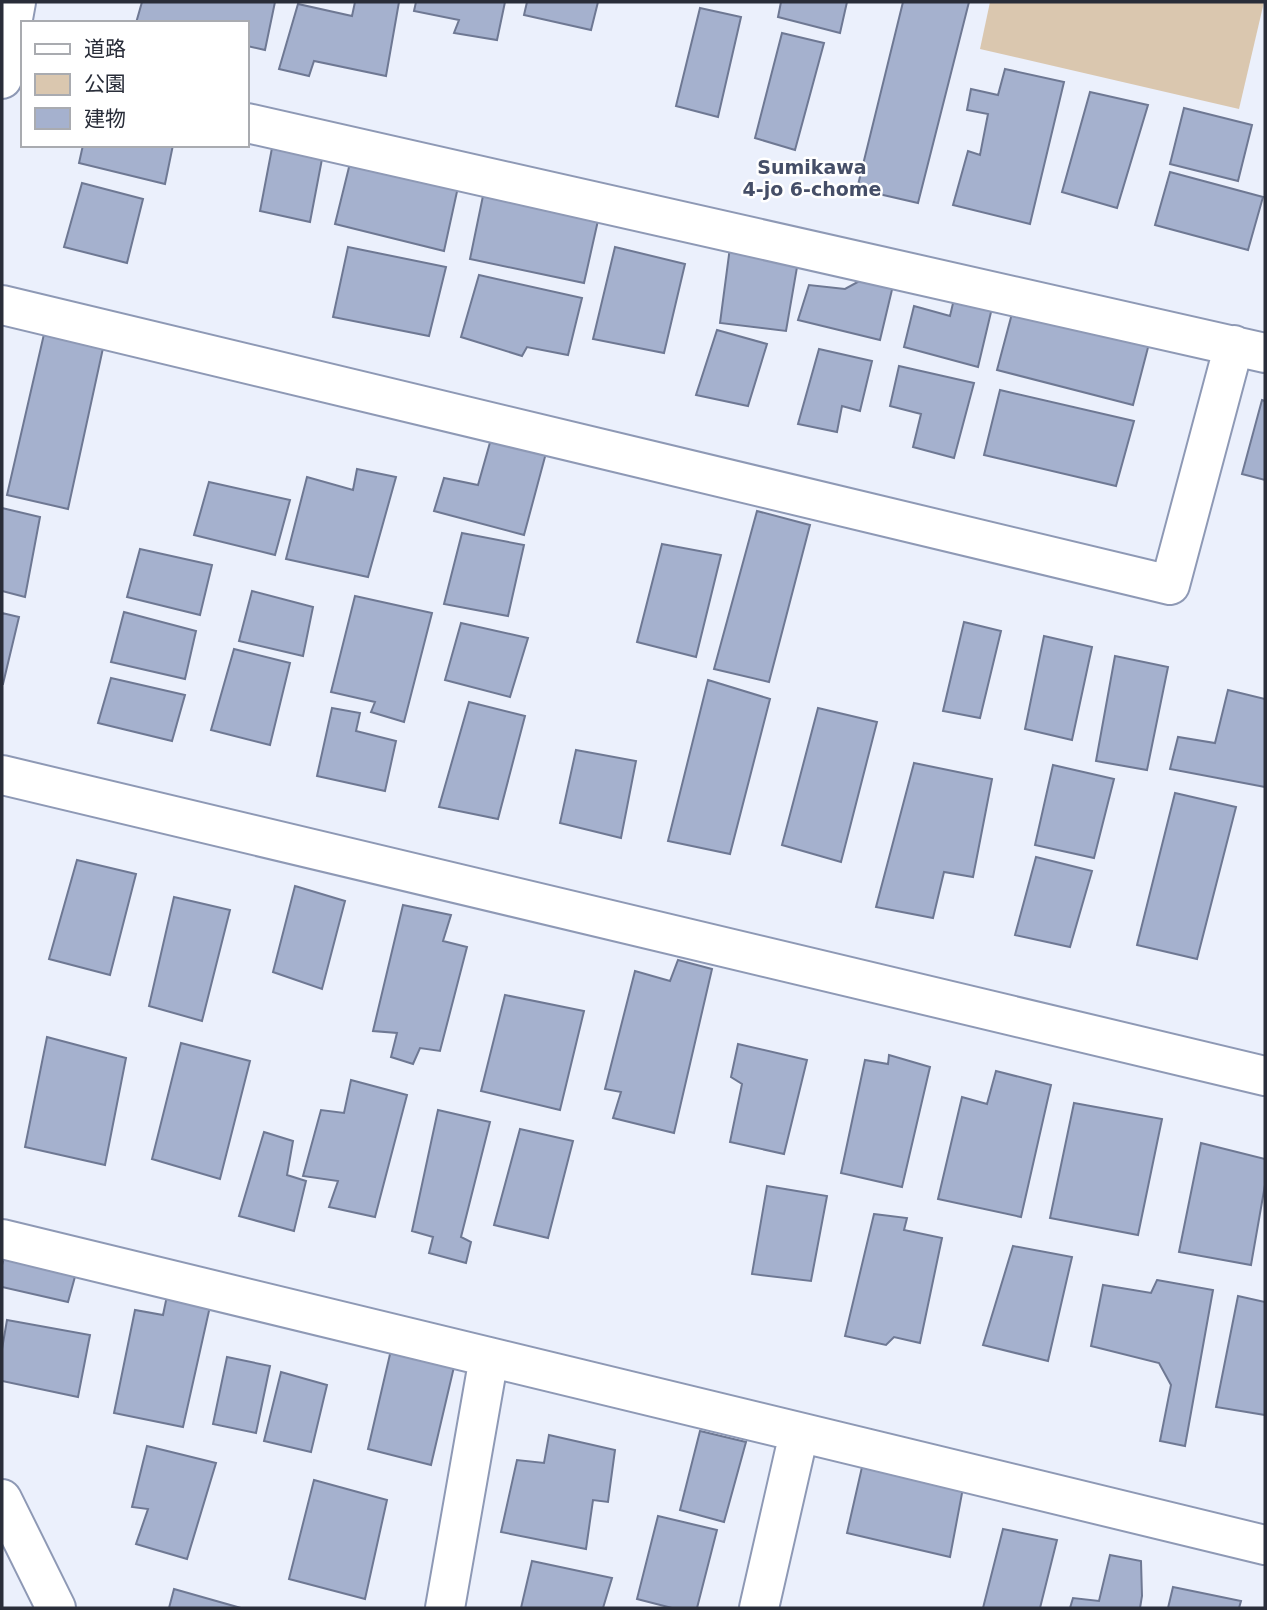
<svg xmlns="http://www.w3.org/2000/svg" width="1267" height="1610" font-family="'DejaVu Sans','Noto Sans JP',sans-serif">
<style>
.green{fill:#dac7af}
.building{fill:#a5b1ce;stroke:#6e7893;stroke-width:2}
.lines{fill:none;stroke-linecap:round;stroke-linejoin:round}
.minor-casing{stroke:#8e99b5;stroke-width:42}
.minor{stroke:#fff;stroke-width:38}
.labels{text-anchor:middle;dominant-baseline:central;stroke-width:5;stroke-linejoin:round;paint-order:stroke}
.neighbourhood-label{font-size:19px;font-weight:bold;fill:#454e67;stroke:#fff}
</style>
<rect width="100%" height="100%" fill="#ebf0fc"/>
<path class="green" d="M 990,2 L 1264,2 L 1239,109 L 980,49 Z"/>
<path class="building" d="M 142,2 L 275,2 L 265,50 L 247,46 L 247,23 L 136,23 Z
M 355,2 L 399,2 L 386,76 L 314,61 L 309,76 L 279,69 L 298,4 L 352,16 Z
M 416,2 L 505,2 L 497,40 L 454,33 L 459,20 L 414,11 Z
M 527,2 L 598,2 L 591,30 L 524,15 Z
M 781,2 L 847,2 L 840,33 L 778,17 Z
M 903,2 L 969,2 L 918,203 L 857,189 Z
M 700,8 L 741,17 L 718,117 L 676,106 Z
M 782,33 L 824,43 L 795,150 L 755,138 Z
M 1005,69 L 1064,82 L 1030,224 L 953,205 L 968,151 L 980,155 L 988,114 L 967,110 L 971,89 L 998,95 Z
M 1090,92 L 1148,105 L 1117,208 L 1062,192 Z
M 1184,108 L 1252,125 L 1238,181 L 1170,164 Z
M 276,127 L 326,138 L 310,222 L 260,211 Z
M 83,145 L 173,145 L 165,184 L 79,163 Z
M 351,159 L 458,187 L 444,251 L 335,224 Z
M 1170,172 L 1263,197 L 1248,250 L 1155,225 Z
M 82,183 L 143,199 L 127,263 L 64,247 Z
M 484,191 L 599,216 L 584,283 L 470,259 Z
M 732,232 L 801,244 L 786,331 L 720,323 Z
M 348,247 L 446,267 L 429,336 L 333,317 Z
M 615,247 L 685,264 L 664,353 L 593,339 Z
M 874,273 L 895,277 L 880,340 L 798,320 L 809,285 L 845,289 Z
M 479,275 L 582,298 L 568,355 L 527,347 L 522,356 L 461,337 Z
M 958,282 L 996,291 L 978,367 L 904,347 L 914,306 L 950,316 Z
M 1014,306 L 1151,336 L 1133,405 L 997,370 Z
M 47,321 L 105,339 L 68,509 L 7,495 Z
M 717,330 L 767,344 L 748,406 L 696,395 Z
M 819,349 L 872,361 L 860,411 L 842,406 L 837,432 L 798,424 Z
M 899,366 L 974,383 L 954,458 L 913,447 L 921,414 L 890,406 Z
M 1000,390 L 1134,421 L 1116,486 L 984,455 Z
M 1262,400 L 1265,401 L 1265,480 L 1242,474 Z
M 491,439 L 546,453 L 524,535 L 434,511 L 444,478 L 478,485 Z
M 357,469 L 396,477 L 368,577 L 286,559 L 307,477 L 353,490 Z
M 209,482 L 290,500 L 275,555 L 194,535 Z
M 2,508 L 40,517 L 25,597 L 2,591 Z
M 757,511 L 810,525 L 769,682 L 714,669 Z
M 462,533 L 524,545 L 508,616 L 444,604 Z
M 662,544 L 721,555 L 696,657 L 637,642 Z
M 140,549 L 212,565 L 200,615 L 127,597 Z
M 252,591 L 313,607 L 303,656 L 239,641 Z
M 355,596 L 432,613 L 404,722 L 371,712 L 375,702 L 331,692 Z
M 124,612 L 196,631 L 185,679 L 111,662 Z
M 2,613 L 19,617 L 3,684 L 2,684 Z
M 964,622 L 1001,631 L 980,718 L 943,711 Z
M 461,623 L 528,638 L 510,697 L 445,680 Z
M 1044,636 L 1092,647 L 1072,740 L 1025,729 Z
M 234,649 L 290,663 L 270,745 L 211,730 Z
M 1115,656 L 1168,667 L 1147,770 L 1096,761 Z
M 111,678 L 185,695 L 172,741 L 98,723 Z
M 708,680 L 770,699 L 730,854 L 668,841 Z
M 1228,690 L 1265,699 L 1265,787 L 1170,769 L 1178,737 L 1215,743 Z
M 469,702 L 525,716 L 498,819 L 439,807 Z
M 332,708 L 360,713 L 356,731 L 396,741 L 385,791 L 317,776 Z
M 818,708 L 877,722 L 841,862 L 782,845 Z
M 576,750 L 636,761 L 621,838 L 560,823 Z
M 914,763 L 992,779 L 973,877 L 944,872 L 933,918 L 876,907 Z
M 1053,765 L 1114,779 L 1094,858 L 1035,845 Z
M 1175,793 L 1236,807 L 1197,959 L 1137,945 Z
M 1036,857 L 1092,871 L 1070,947 L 1015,935 Z
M 77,860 L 136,874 L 110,975 L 49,959 Z
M 295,886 L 345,901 L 322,989 L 273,972 Z
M 174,897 L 230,910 L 202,1021 L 149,1006 Z
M 403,905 L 451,915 L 443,941 L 467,947 L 440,1051 L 420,1048 L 413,1064 L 391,1057 L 397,1033 L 373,1031 Z
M 678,960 L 712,969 L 674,1133 L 613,1118 L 621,1092 L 605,1089 L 635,971 L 670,981 Z
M 505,995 L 584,1011 L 560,1110 L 481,1091 Z
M 47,1037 L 126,1058 L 105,1165 L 25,1147 Z
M 181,1043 L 250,1061 L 220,1179 L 152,1159 Z
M 738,1044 L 807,1060 L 784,1154 L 730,1142 L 742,1084 L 731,1077 Z
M 889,1055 L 930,1067 L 902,1187 L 841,1173 L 865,1060 L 888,1064 Z
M 996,1071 L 1051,1085 L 1021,1217 L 938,1199 L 962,1097 L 987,1104 Z
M 351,1080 L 407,1095 L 375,1217 L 329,1207 L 338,1181 L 303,1176 L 321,1110 L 344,1113 Z
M 1074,1103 L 1162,1119 L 1138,1235 L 1050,1218 Z
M 438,1110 L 490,1122 L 461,1237 L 471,1242 L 466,1263 L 429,1253 L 433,1237 L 412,1231 Z
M 520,1129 L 573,1141 L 548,1238 L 494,1225 Z
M 264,1132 L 293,1141 L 287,1175 L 306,1181 L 294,1231 L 239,1216 Z
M 1201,1143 L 1265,1159 L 1265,1185 L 1251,1265 L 1179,1252 Z
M 767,1186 L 827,1196 L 811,1281 L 752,1274 Z
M 874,1214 L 907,1218 L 904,1230 L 942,1238 L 920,1343 L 894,1337 L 886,1345 L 845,1336 Z
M 11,1228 L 84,1244 L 68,1302 L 2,1287 L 2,1265 Z
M 1013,1246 L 1072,1257 L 1048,1361 L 983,1345 Z
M 173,1267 L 217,1275 L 183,1427 L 114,1413 L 135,1310 L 163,1315 Z
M 1157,1280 L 1213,1290 L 1185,1446 L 1160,1441 L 1171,1385 L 1159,1363 L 1091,1346 L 1103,1285 L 1151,1293 Z
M 1238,1296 L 1265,1302 L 1265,1415 L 1216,1407 Z
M 7,1320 L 90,1335 L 78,1397 L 2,1381 L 2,1349 Z
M 394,1337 L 457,1354 L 431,1465 L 368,1449 Z
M 227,1357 L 270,1366 L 256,1433 L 213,1424 Z
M 281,1372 L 327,1385 L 311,1452 L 264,1441 Z
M 700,1431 L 746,1442 L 724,1522 L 680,1510 Z
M 549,1435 L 615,1450 L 608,1502 L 593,1500 L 586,1549 L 501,1532 L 517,1460 L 544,1463 Z
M 147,1446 L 216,1463 L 187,1559 L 136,1544 L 148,1509 L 132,1507 Z
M 862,1467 L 966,1472 L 950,1557 L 847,1533 Z
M 314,1480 L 387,1500 L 365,1599 L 289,1579 Z
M 658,1516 L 717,1530 L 697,1608 L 672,1608 L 637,1599 Z
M 1003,1529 L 1057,1540 L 1040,1608 L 983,1608 Z
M 1110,1555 L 1141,1561 L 1142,1596 L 1140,1608 L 1070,1608 L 1073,1598 L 1099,1601 Z
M 532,1561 L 612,1578 L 603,1608 L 521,1608 Z
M 1173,1587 L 1241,1601 L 1239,1608 L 1168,1608 Z
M 174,1589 L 241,1608 L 169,1608 Z"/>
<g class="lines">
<defs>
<path id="minor" d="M 2,79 L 16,2
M 247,123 L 1265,353
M 2,305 L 1170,585 L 1234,345
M 2,775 L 1265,1076
M 2,1239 L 1265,1545
M 2,1499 L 56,1608
M 445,1608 L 489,1357
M 759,1608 L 799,1433"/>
</defs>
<use href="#minor" class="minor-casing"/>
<use href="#minor" class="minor"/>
</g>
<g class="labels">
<g class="neighbourhood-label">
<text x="812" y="167">Sumikawa<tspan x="812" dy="22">4-jo 6-chome</tspan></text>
</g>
</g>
<rect width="1267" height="1610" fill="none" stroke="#292d39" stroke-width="7"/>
<rect x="21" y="21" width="228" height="126" fill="#ffffff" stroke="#a9abb0" stroke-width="2"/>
<rect x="35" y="44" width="35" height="10" fill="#ffffff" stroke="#a9abb0" stroke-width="2"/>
<text x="84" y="56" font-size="21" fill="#292d39">道路</text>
<rect x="35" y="74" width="35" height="21" fill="#dac7af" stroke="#a9abb0" stroke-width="2"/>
<text x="84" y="91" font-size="21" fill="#292d39">公園</text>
<rect x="35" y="108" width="35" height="21" fill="#a5b1ce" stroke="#a9abb0" stroke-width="2"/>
<text x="84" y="126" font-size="21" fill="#292d39">建物</text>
</svg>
